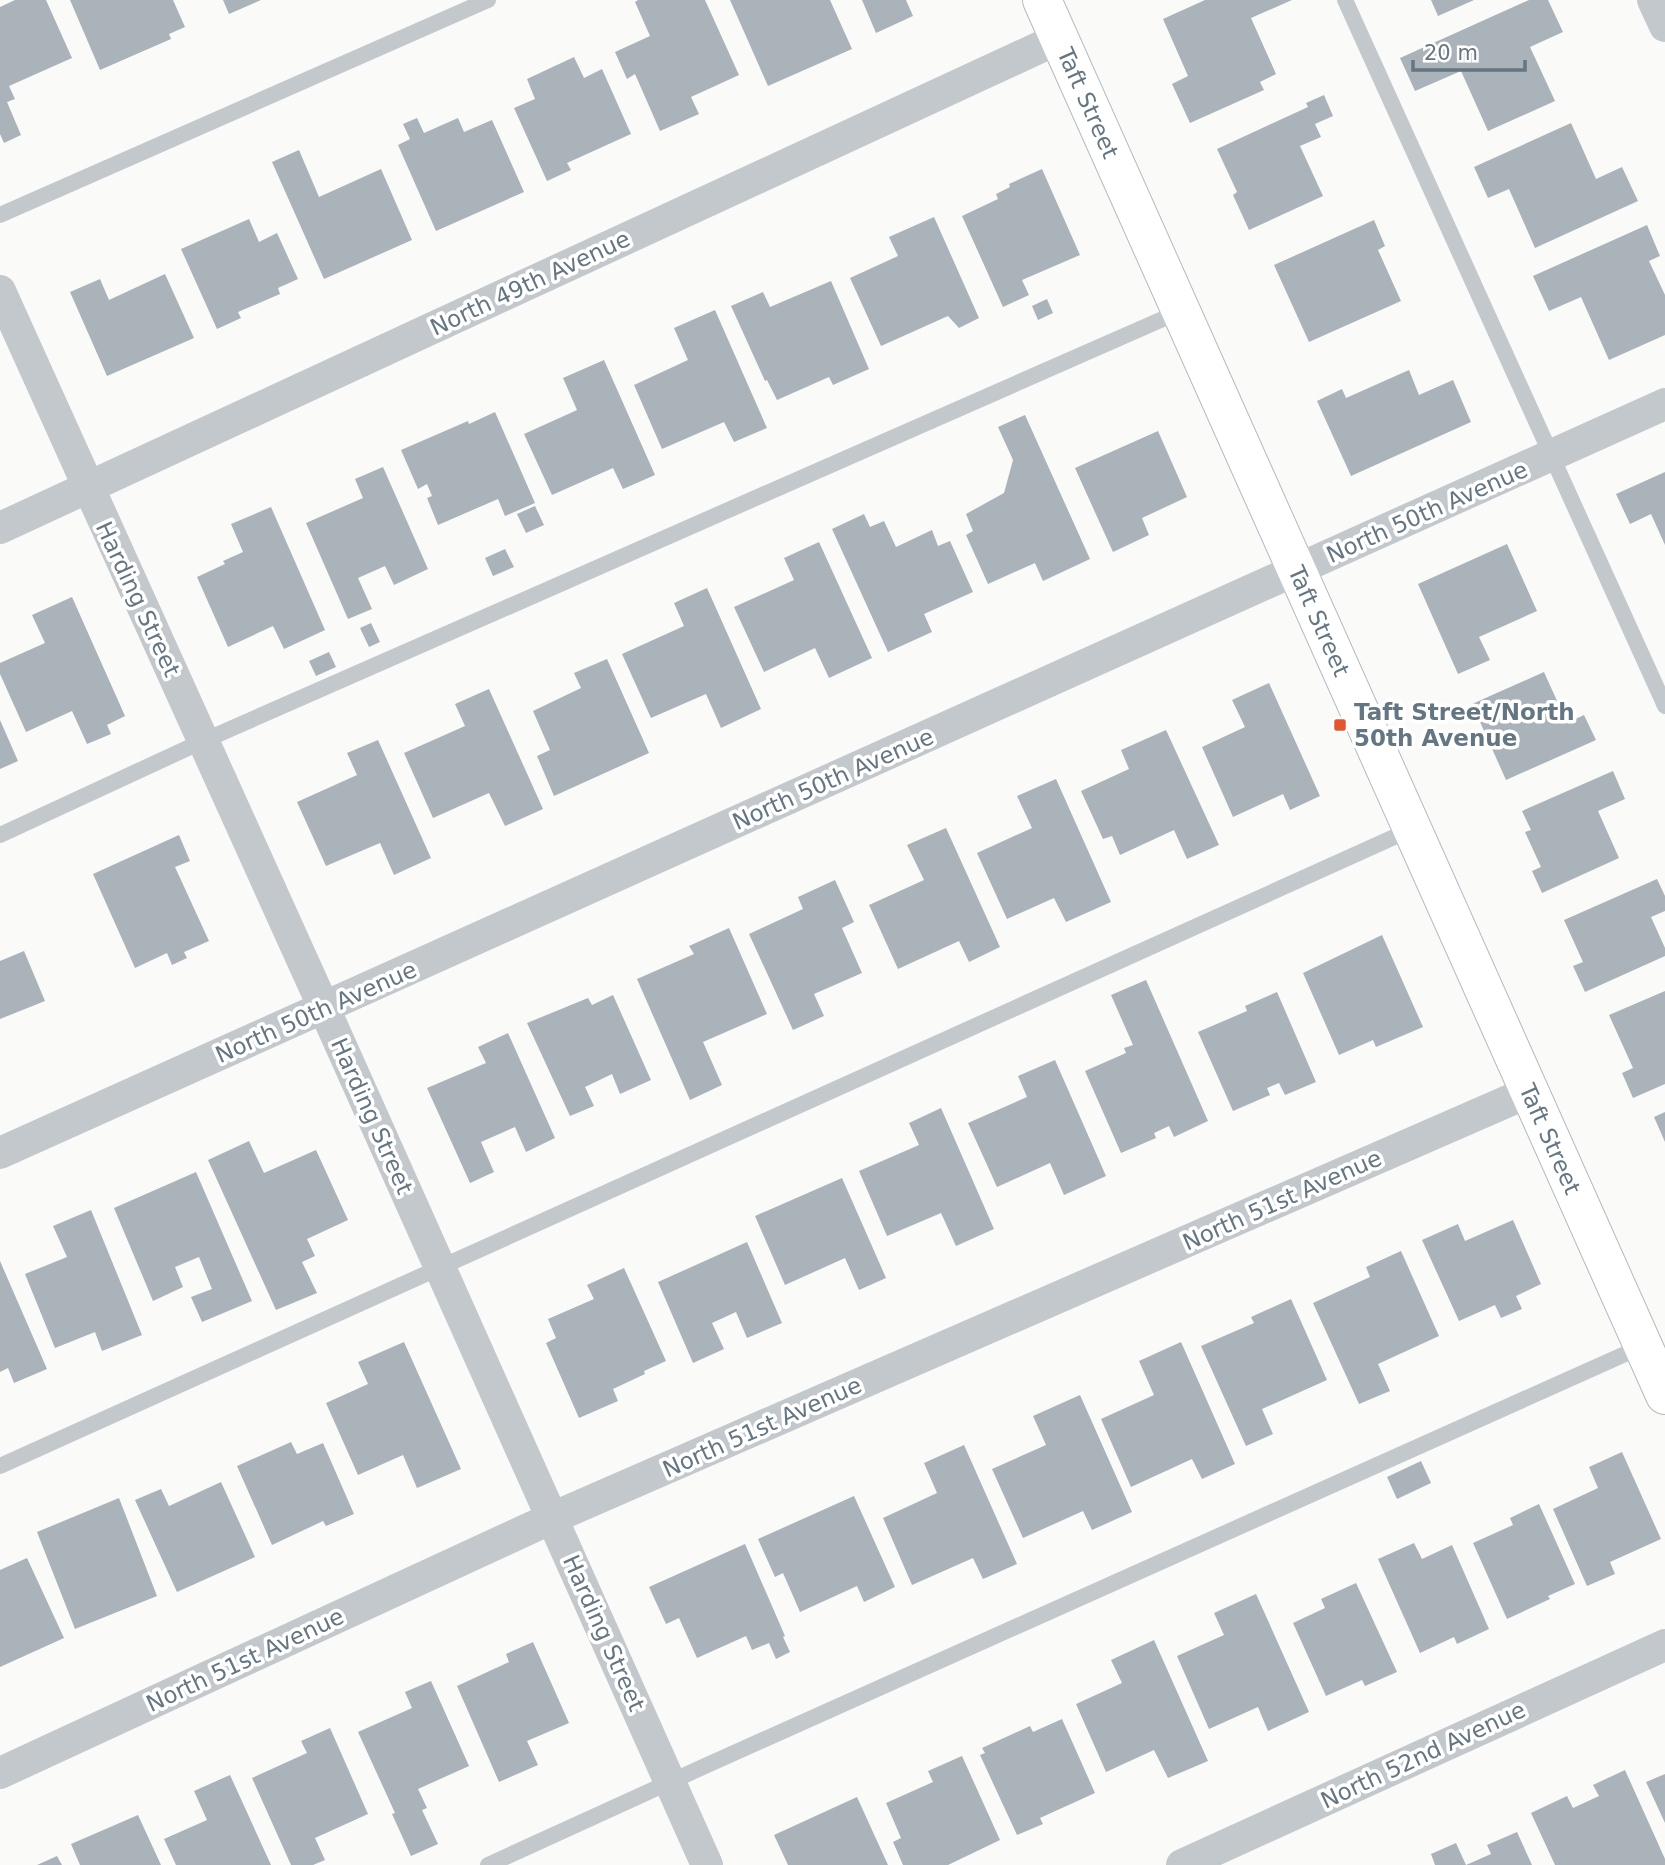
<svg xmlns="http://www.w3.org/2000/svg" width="1665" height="1865" font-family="'DejaVu Sans',sans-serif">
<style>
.building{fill:#aab3b9}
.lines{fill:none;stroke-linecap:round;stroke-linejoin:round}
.secondary-casing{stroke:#b3babf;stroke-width:40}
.lane{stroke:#c3c8cc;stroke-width:16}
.street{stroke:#c3c8cc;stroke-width:32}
.secondary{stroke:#fff;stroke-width:38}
.poi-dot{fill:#e4572e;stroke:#fff;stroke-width:2.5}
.labels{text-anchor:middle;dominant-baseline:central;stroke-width:7;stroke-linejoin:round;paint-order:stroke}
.street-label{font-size:23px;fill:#657683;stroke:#fff}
.poi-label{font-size:23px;font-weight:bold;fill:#657683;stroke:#fff;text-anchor:start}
</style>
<rect width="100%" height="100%" fill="#fafaf8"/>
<path class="building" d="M 15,0 L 46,0 L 72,58 L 9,86 L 15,99 L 7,102 L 21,135 L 4,143 L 0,134 L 0,7 Z
M 70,0 L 173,0 L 185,27 L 169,34 L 171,39 L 100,70 Z
M 223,0 L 261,0 L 229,14 Z
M 638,0 L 705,0 L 739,75 L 691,97 L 699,114 L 660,131 L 635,74 L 627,79 L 615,52 L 650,36 L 635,2 Z
M 730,0 L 830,0 L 852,49 L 768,86 Z
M 862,0 L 906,0 L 913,16 L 876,33 Z
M 1205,0 L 1292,0 L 1251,18 L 1276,74 L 1260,82 L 1264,90 L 1190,123 L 1172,84 L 1188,76 L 1163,19 Z
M 1431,0 L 1474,0 L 1438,16 Z
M 1529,0 L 1548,0 L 1563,32 L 1530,47 L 1555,101 L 1488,131 L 1461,71 L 1415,91 L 1400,58 Z
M 574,57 L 584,78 L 602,69 L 631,134 L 567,163 L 571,170 L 547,181 L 514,108 L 535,99 L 527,79 Z
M 1324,95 L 1333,116 L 1315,124 L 1321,137 L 1300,146 L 1323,196 L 1249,230 L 1233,195 L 1237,192 L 1217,149 L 1308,107 L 1306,103 Z
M 417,118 L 424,133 L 458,118 L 464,132 L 492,120 L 524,192 L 436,231 L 398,145 L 410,139 L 403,124 Z
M 1571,123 L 1596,179 L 1622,167 L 1638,201 L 1535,248 L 1509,189 L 1488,198 L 1474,167 Z
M 299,150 L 319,197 L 381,169 L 412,240 L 324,279 L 272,162 Z
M 1042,169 L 1080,255 L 1022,280 L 1029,295 L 1003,307 L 962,216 L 998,199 L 996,194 L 1010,187 L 1009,184 Z
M 934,217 L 979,318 L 959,328 L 948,316 L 881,346 L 850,278 L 898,256 L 889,237 Z
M 249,219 L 259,242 L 277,233 L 298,279 L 278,288 L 280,294 L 238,312 L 241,318 L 217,329 L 181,249 Z
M 1374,220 L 1385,246 L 1378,250 L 1401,301 L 1309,342 L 1274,265 Z
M 1647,225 L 1660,256 L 1649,261 L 1665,295 L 1665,335 L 1609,360 L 1581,297 L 1549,311 L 1533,276 Z
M 165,274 L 194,338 L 107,376 L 70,292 L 100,279 L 109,300 Z
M 831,281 L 869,369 L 833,385 L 829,377 L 777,400 L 767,380 L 765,381 L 731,306 L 763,292 L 770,307 Z
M 1047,299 L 1053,313 L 1038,320 L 1032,306 Z
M 715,310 L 767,428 L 734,442 L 724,422 L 662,449 L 634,385 L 688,360 L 674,328 Z
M 604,360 L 655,475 L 623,489 L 613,468 L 552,495 L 524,434 L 577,410 L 563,378 Z
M 1409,370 L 1419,395 L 1453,380 L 1471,422 L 1351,476 L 1317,401 L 1342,389 L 1346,398 Z
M 495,412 L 535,503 L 505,516 L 498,499 L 438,525 L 427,498 L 432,496 L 427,484 L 418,489 L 401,450 L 468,421 L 469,424 Z
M 1025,415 L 1090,559 L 1043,581 L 1035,563 L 988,584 L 966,535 L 973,531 L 966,514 L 1004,493 L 1013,460 L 998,427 Z
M 1158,431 L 1187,497 L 1142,518 L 1149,535 L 1113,552 L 1075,468 Z
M 383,467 L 428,569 L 394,585 L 385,566 L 358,578 L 372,609 L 348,619 L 306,523 L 363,498 L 355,479 Z
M 1665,472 L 1665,545 L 1651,514 L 1630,524 L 1616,494 Z
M 535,506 L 544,525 L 526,533 L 517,514 Z
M 271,507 L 325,630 L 284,649 L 273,626 L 228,647 L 197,577 L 225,564 L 223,561 L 243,552 L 231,524 Z
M 864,514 L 870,527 L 884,521 L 896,547 L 932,530 L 938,546 L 950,541 L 973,592 L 924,614 L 932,632 L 888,652 L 832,529 Z
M 819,542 L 872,658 L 829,678 L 815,648 L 764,672 L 734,607 L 794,580 L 784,558 Z
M 1507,544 L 1537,611 L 1479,637 L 1490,660 L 1458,674 L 1418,584 Z
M 505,549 L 514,567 L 493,576 L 485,558 Z
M 707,588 L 761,709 L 721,728 L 706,694 L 651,718 L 622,654 L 684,626 L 674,603 Z
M 72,597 L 125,716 L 107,725 L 111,734 L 87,744 L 72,711 L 26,732 L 0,674 L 0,663 L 45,643 L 32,615 Z
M 371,623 L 380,642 L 369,647 L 360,628 Z
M 329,652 L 336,667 L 316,676 L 309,661 Z
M 607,659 L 649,753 L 554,796 L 537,756 L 550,750 L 533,711 L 581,688 L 574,673 Z
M 1544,672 L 1567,723 L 1584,715 L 1596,740 L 1506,780 L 1472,704 Z
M 1269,683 L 1320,796 L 1290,810 L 1283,794 L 1233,817 L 1202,747 L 1245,727 L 1232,700 Z
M 489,689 L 543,809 L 505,826 L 489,793 L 433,818 L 404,753 L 465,726 L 455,704 Z
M 0,720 L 18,761 L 0,769 Z
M 1166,730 L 1219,845 L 1187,859 L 1174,830 L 1120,855 L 1112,836 L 1103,839 L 1081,791 L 1129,769 L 1121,750 Z
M 378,740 L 431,858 L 394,875 L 380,843 L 326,866 L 297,802 L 357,775 L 347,753 Z
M 1613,771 L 1625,799 L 1598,811 L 1619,858 L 1542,893 L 1532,871 L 1541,867 L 1525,832 L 1531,830 L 1522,811 Z
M 1056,779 L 1111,902 L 1066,922 L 1054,898 L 1007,919 L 977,853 L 1032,828 L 1017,796 Z
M 946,828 L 1000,947 L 969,962 L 959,941 L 898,969 L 869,905 L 924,880 L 907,845 Z
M 179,835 L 190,861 L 175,867 L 209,941 L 184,952 L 187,958 L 172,965 L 167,953 L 135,968 L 93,874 Z
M 1657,879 L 1665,896 L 1665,911 L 1651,917 L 1665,948 L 1665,956 L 1585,992 L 1573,966 L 1583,962 L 1564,920 Z
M 835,880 L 854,922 L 842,928 L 862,973 L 814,994 L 824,1016 L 793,1030 L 749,934 L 803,909 L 798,897 Z
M 729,928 L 767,1014 L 703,1042 L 722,1085 L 690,1100 L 637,979 L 694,954 L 689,946 Z
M 1382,935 L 1423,1027 L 1376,1047 L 1373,1040 L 1339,1055 L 1303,973 Z
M 24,951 L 45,1001 L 0,1019 L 0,961 Z
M 1146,980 L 1208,1121 L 1174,1137 L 1169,1126 L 1154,1133 L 1156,1138 L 1121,1153 L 1085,1071 L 1126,1053 L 1124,1048 L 1133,1045 L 1111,995 Z
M 1665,991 L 1665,1084 L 1633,1098 L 1622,1073 L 1633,1068 L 1609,1015 Z
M 1277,992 L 1316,1082 L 1285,1095 L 1279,1083 L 1267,1088 L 1270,1095 L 1233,1111 L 1198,1032 L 1247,1011 L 1245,1006 Z
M 613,995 L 651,1080 L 620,1094 L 612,1074 L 585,1087 L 594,1106 L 570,1116 L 527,1023 L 588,998 L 592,1005 Z
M 508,1033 L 555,1138 L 526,1152 L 515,1127 L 481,1142 L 494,1172 L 470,1183 L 427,1088 L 486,1063 L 478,1047 Z
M 1055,1060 L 1106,1176 L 1064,1195 L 1050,1163 L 997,1187 L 968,1123 L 1027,1097 L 1018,1076 Z
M 941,1108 L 994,1229 L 956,1246 L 941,1213 L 887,1236 L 859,1171 L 919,1145 L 909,1123 Z
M 1665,1112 L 1665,1142 L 1654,1117 Z
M 249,1141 L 264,1173 L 316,1150 L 348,1220 L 307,1239 L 315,1256 L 302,1262 L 317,1293 L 276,1310 L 208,1160 Z
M 196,1172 L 252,1301 L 202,1322 L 191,1297 L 212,1289 L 199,1257 L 175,1267 L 183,1287 L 153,1301 L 114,1208 Z
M 842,1178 L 886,1278 L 859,1290 L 845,1258 L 785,1285 L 755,1216 Z
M 91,1210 L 142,1335 L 102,1351 L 95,1332 L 55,1348 L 25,1274 L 67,1257 L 53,1226 Z
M 1513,1220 L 1541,1284 L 1516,1296 L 1522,1309 L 1501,1318 L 1495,1305 L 1459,1321 L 1422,1240 L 1458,1224 L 1465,1241 Z
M 747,1242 L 782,1323 L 747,1338 L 736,1312 L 712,1323 L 724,1349 L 693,1363 L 658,1282 Z
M 1401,1251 L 1439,1336 L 1378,1364 L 1390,1391 L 1359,1404 L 1313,1303 L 1370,1277 L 1366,1267 Z
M 0,1261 L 47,1369 L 14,1383 L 8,1368 L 0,1372 Z
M 624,1268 L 666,1361 L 644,1371 L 645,1374 L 613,1389 L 618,1401 L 579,1418 L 546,1343 L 556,1338 L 548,1319 L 594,1299 L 587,1285 Z
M 1291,1299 L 1327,1380 L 1262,1409 L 1273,1434 L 1246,1446 L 1201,1346 L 1254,1323 L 1251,1317 Z
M 404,1342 L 461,1469 L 417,1488 L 403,1455 L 358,1475 L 326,1403 L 368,1384 L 358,1362 Z
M 1181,1342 L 1235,1464 L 1202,1479 L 1192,1459 L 1131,1487 L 1101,1419 L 1154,1395 L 1139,1361 Z
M 1080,1395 L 1132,1512 L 1092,1530 L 1083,1511 L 1023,1538 L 992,1469 L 1046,1445 L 1033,1416 Z
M 291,1442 L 297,1454 L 323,1443 L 354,1514 L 326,1526 L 323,1521 L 272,1545 L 237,1466 Z
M 964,1445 L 1017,1564 L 983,1579 L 973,1558 L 912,1585 L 883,1518 L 937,1493 L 924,1463 Z
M 1622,1452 L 1661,1539 L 1610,1562 L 1615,1574 L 1587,1586 L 1553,1509 L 1598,1488 L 1589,1467 Z
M 1421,1461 L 1431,1483 L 1397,1499 L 1387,1477 Z
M 221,1482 L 255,1557 L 177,1592 L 135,1500 L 161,1489 L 169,1506 Z
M 854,1496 L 895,1587 L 864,1602 L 857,1586 L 800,1612 L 783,1573 L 775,1577 L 758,1539 Z
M 119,1498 L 157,1596 L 75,1629 L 37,1532 Z
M 1539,1504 L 1575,1584 L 1548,1596 L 1550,1599 L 1507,1619 L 1473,1543 L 1513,1525 L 1510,1518 Z
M 1414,1543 L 1422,1559 L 1452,1545 L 1489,1629 L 1457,1644 L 1454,1637 L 1420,1653 L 1378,1559 Z
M 745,1544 L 785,1636 L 783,1637 L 790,1652 L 776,1659 L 769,1643 L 752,1650 L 746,1636 L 697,1658 L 679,1618 L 666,1624 L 649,1587 Z
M 27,1558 L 64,1638 L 0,1667 L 0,1570 Z
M 1356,1583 L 1397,1672 L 1365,1686 L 1362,1680 L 1326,1696 L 1293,1623 L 1325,1608 L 1321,1599 Z
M 1256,1594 L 1309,1712 L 1268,1731 L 1258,1707 L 1209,1729 L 1177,1656 L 1224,1635 L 1214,1613 Z
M 1154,1640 L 1208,1761 L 1168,1778 L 1154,1750 L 1106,1772 L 1076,1704 L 1122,1683 L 1111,1660 Z
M 533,1642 L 569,1723 L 527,1741 L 538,1765 L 499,1782 L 457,1686 L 509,1662 L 506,1654 Z
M 431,1681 L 469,1766 L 418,1789 L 427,1808 L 422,1810 L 438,1844 L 411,1856 L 392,1814 L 395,1813 L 358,1732 L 412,1708 L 405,1692 Z
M 1062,1719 L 1095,1793 L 1040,1818 L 1043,1824 L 1017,1835 L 980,1755 L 985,1753 L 982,1748 L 1030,1726 L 1033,1732 Z
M 330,1728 L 368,1814 L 315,1838 L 325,1860 L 313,1865 L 291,1865 L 252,1778 L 307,1753 L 301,1741 Z
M 962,1756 L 1000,1840 L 948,1865 L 903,1865 L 893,1842 L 901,1838 L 886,1803 L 933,1782 L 928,1771 Z
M 1625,1770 L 1665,1859 L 1665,1865 L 1555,1865 L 1531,1813 L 1567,1796 L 1573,1808 L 1599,1796 L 1593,1785 Z
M 1665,1774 L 1665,1823 L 1646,1782 Z
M 230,1775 L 271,1865 L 176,1865 L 164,1839 L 207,1820 L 194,1791 Z
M 857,1797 L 888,1865 L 788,1865 L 774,1835 Z
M 138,1815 L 161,1865 L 80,1865 L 71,1844 Z
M 1517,1832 L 1532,1865 L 1435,1865 L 1431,1854 L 1456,1843 L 1466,1865 L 1491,1854 L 1487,1845 Z
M 57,1856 L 62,1865 L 37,1865 Z"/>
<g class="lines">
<defs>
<path id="secondary" d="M 1042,0 L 1665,1395"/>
</defs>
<use href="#secondary" class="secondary-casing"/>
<path class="lane" d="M 1345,0 L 1665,706
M 0,215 L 488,0
M 0,835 L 203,741 L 1181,311
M 0,1466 L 1412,829
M 488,1865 L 705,1766 L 1643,1346"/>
<path class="street" d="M 1653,0 L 1665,26
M 0,291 L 324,1008 L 707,1865
M 0,528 L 1060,38
M 0,1153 L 1665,404
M 0,1773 L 552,1518 L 1529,1092
M 1182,1865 L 1665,1645"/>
<use href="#secondary" class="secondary"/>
</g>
<rect class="poi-dot" x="1333" y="718" width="14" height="14" rx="3.5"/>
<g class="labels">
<g class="street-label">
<text transform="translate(1088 103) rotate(66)">Taft Street</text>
<text transform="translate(530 283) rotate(-25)">North 49th Avenue</text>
<text transform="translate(1427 512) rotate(-24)">North 50th Avenue</text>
<text transform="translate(138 599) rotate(65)">Harding Street</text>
<text transform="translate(1319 621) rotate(66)">Taft Street</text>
<text transform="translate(833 779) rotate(-24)">North 50th Avenue</text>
<text transform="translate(316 1012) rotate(-24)">North 50th Avenue</text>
<text transform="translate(372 1116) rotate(66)">Harding Street</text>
<text transform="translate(1550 1139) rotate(66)">Taft Street</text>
<text transform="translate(1282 1200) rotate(-24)">North 51st Avenue</text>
<text transform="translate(762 1427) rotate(-24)">North 51st Avenue</text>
<text transform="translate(604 1633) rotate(66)">Harding Street</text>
<text transform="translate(245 1660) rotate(-25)">North 51st Avenue</text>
<text transform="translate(1423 1755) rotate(-25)">North 52nd Avenue</text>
</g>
<g class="poi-label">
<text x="1354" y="712">Taft Street/North<tspan x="1354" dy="26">50th Avenue</tspan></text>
</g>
</g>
<path d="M1413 60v10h112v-10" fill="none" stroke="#657683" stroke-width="3.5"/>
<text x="1424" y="60" font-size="21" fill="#657683" stroke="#ffffff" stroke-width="5" paint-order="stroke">20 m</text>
</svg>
